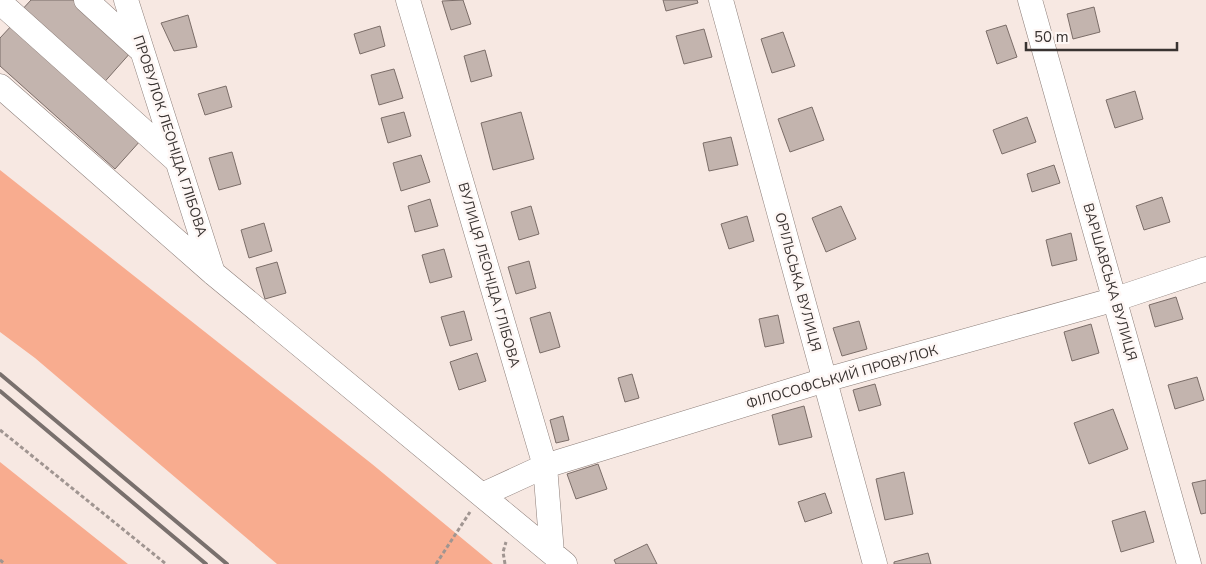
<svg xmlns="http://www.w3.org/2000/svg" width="1206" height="564" font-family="'Nunito Sans',sans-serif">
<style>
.green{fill:#f8ac8f}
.building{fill:#c3b4ae;stroke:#7b6d68}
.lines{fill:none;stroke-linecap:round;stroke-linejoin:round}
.minor-casing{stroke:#8c7e79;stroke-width:25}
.path{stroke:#a09591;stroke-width:3;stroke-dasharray:4 2.5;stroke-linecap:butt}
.minor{stroke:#fff;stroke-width:24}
.rail{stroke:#79706d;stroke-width:4}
.labels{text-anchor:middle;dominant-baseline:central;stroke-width:5;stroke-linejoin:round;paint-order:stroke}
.street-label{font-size:14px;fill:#393331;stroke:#fef7f5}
</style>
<rect width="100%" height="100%" fill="#f7e8e2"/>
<path class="green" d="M 0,170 L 372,464 L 493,564 L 277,564 L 35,358 L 0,332 Z
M 0,462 L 128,564 L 0,564 Z"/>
<path class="building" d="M 31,0 L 75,0 L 132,51 L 100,87 L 19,13 Z
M 463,0 L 471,24 L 451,30 L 442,1 Z
M 663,0 L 697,0 L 698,3 L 666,11 Z
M 1094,7 L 1100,32 L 1073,39 L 1067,14 Z
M 188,15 L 197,47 L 174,51 L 161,23 Z
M 13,24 L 141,140 L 115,169 L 0,66 L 0,38 Z
M 1006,25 L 1017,57 L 997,64 L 986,31 Z
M 380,26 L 385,46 L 360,54 L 354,34 Z
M 704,29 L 712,57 L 684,64 L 676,36 Z
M 783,32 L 795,66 L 772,73 L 761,39 Z
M 485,50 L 492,76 L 471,82 L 464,56 Z
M 394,69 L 403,98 L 379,105 L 371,75 Z
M 226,86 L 232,107 L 205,115 L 198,94 Z
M 1135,91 L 1143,119 L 1115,128 L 1106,100 Z
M 812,107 L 824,140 L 790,152 L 778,119 Z
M 404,112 L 411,136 L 388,143 L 381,118 Z
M 521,112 L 534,159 L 493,170 L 481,123 Z
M 1027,117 L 1036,142 L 1002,154 L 993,130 Z
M 731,137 L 738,165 L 709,171 L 703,143 Z
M 232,152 L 241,184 L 219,190 L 209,158 Z
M 421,155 L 430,182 L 401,191 L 393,163 Z
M 1054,165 L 1060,183 L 1032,192 L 1027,174 Z
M 1162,197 L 1170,222 L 1144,230 L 1136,206 Z
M 430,199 L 438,226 L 415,232 L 408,206 Z
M 531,206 L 539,234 L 519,240 L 511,212 Z
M 841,206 L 856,239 L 826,252 L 812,218 Z
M 747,216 L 754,241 L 729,249 L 721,224 Z
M 264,223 L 272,251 L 249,258 L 241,230 Z
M 1071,233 L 1077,260 L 1052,266 L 1046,240 Z
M 444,249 L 452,277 L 430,283 L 422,255 Z
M 529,261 L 536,288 L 516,294 L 508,267 Z
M 277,262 L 286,293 L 265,299 L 256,268 Z
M 1176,297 L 1183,319 L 1155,327 L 1149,305 Z
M 464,311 L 472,340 L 450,346 L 441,317 Z
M 550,312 L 560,347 L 540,353 L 530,318 Z
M 778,315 L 784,343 L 765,347 L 759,319 Z
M 859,321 L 867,349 L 842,356 L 833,328 Z
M 1091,324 L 1099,353 L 1072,361 L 1064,332 Z
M 477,353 L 486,381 L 459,390 L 450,362 Z
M 632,374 L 639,398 L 625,402 L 618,378 Z
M 1197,377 L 1204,400 L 1175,409 L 1168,385 Z
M 875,384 L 881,405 L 859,411 L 853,390 Z
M 804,406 L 812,437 L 779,445 L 772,415 Z
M 1113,409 L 1128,449 L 1089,464 L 1074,423 Z
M 563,416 L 569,440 L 556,443 L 550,420 Z
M 598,464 L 607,489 L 576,499 L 567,474 Z
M 904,472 L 913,514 L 885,520 L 876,479 Z
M 1206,480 L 1206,513 L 1201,514 L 1192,483 Z
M 825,493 L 832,513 L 805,522 L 798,502 Z
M 1145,511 L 1154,542 L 1121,552 L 1112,521 Z
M 647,544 L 657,564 L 616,564 L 614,560 Z
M 928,553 L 931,564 L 894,564 L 894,562 Z"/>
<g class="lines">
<defs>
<path id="minor" d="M 86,0 L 142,51
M 126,0 L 213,273
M 408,0 L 545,466 L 552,553
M 721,0 L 875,564
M 1030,0 L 1189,564
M 3,5 L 177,161
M 0,86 L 213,273 L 565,564
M 482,495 L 545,466 L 825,380 L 1116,299 L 1206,269"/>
</defs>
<use href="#minor" class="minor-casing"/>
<path class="path" d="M 0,430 L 166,564
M 0,560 L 5,564
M 436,564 L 470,512
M 505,564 L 503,552 L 506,542"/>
<use href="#minor" class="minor"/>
<path class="rail" d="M 0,374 L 227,564
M 0,391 L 206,564"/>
</g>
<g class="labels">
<g class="street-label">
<text transform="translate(170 136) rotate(72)">ПРОВУЛОК ЛЕОНІДА ГЛІБОВА</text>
<text transform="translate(489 275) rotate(74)">ВУЛИЦЯ ЛЕОНІДА ГЛІБОВА</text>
<text transform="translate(798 282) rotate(75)">ОРІЛЬСЬКА ВУЛИЦЯ</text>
<text transform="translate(1110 282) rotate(74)">ВАРШАВСЬКА ВУЛИЦЯ</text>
<text transform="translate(842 377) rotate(-16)">ФІЛОСОФСЬКИЙ ПРОВУЛОК</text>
</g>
</g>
<path d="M1026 42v8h151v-8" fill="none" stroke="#393331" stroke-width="2.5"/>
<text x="1034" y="42" font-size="15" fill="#393331" stroke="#fef7f5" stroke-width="4" paint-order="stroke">50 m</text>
</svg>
